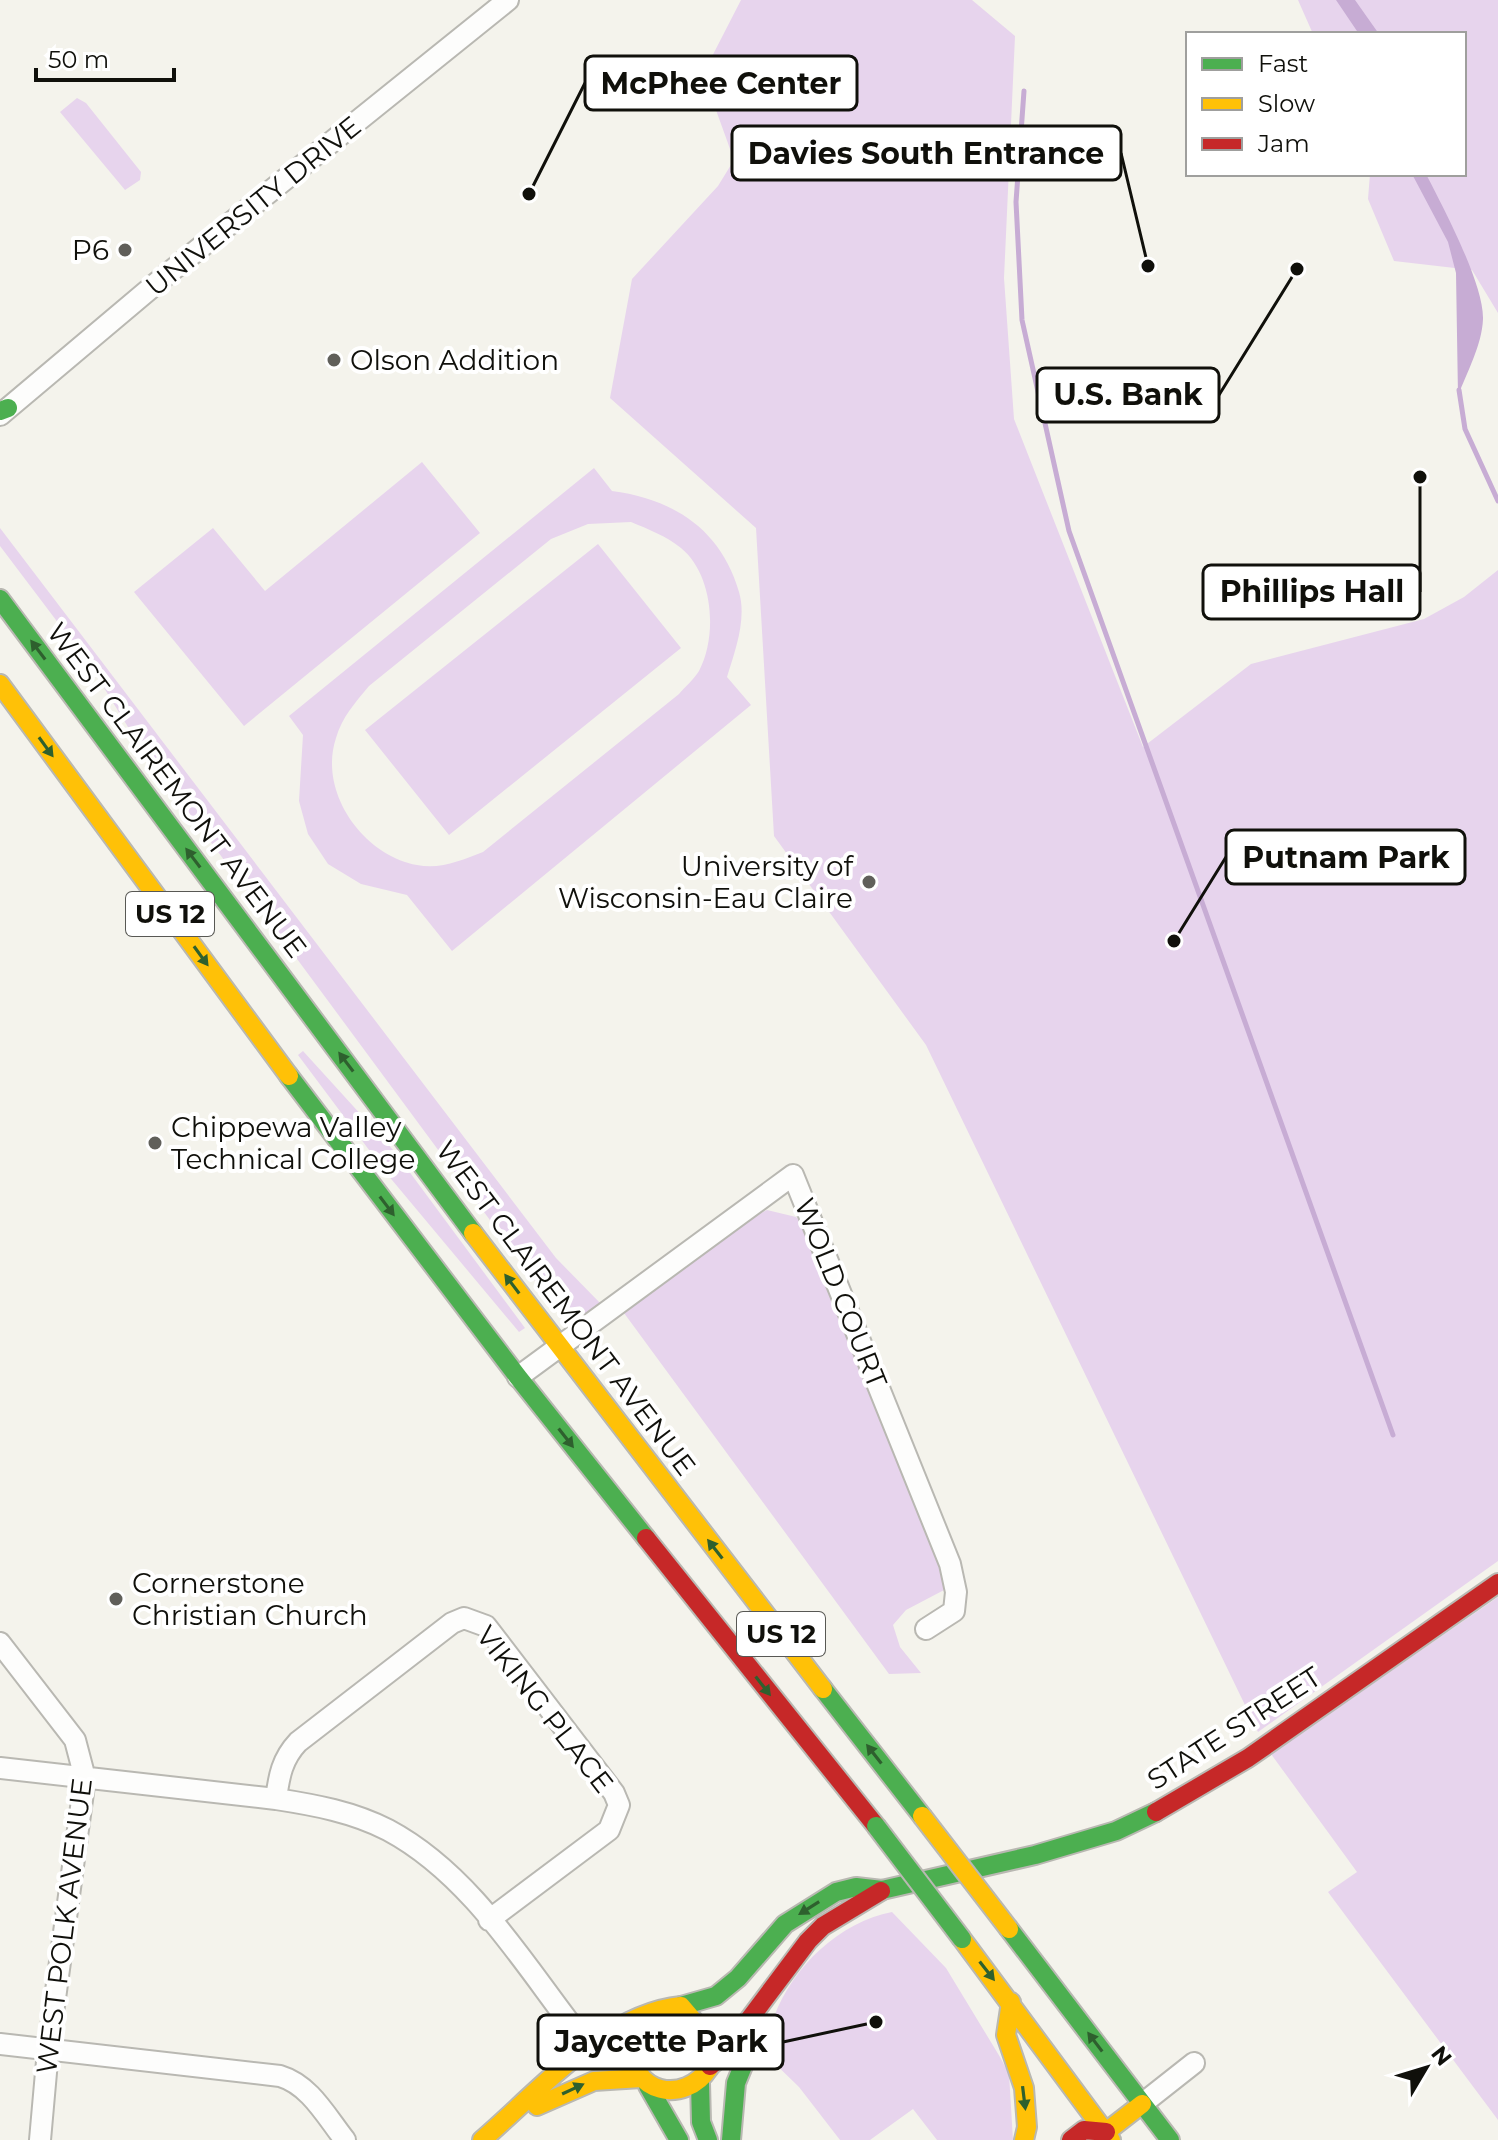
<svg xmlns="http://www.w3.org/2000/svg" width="1498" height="2140" font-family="Montserrat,sans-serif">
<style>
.green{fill:#e7d4ed;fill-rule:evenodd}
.water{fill:#c7acd4}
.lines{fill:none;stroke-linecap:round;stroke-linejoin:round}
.stream{stroke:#c7acd4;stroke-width:5}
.street-casing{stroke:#b9b8b2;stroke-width:24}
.fast-casing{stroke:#b9b8b2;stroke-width:22}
.slow-casing{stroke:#b9b8b2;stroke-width:22}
.jam-casing{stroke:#b9b8b2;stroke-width:22}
.street{stroke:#fdfdfc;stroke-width:20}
.fast{stroke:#4caf50;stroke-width:18}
.slow{stroke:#ffc107;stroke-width:18}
.jam{stroke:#c62828;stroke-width:18}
.fast-bridge-casing{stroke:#b9b8b2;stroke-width:22;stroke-linecap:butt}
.slow-bridge-casing{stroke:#b9b8b2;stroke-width:22;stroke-linecap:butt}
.fast-bridge{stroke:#4caf50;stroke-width:18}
.slow-bridge{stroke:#ffc107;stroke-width:18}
.oneway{fill:#2e602e}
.poi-dot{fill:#605f5a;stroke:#fff;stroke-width:3}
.labels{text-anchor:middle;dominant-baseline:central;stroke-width:8;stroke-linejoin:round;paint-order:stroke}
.shield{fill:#fff;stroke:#585854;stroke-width:2}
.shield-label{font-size:26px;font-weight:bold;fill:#10100b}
.street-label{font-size:28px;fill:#10100b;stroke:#fff}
.poi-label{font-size:28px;fill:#10100b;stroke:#fff;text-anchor:start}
.leader{fill:none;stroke:#10100b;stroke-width:3}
.callout-dot{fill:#10100b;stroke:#fff;stroke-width:3}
.callout{fill:#fff;stroke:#10100b;stroke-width:3}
.callout-label{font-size:30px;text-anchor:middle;font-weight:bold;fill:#10100b}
</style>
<rect width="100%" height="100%" fill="#f4f3ec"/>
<path class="green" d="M 741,0 L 972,0 L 1015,36 L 1004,278 L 1014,419 L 1143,747 L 1251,664 L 1424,619 L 1464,597 L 1498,570 L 1498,1561 L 1258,1732 L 926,1045 L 774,836 L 756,528 L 610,398 L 632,279 L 718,186 L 734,160 L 703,74 Z
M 1298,0 L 1498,0 L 1498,313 L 1472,270 L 1394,261 L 1368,199 L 1370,174 L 1464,174 L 1464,34 L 1313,34 Z
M 77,98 L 86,103 L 141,172 L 140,180 L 125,190 L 60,112 Z
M 422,462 L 480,533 L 244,726 L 134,592 L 213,528 L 265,591 Z
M 594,468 L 612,491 C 673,499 721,529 739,592 C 747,619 735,651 727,677 L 751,705 L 452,951 L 407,895 L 361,884 L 328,864 L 308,834 L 299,801 L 303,735 L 289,716 ZM 631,522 C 648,529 666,536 681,548 C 713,574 718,635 699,671 C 694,679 685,687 679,694 L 483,852 C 462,860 440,870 417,865 C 363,855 318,792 336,738 C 342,717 355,703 369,686 L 551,539 L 588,524 Z
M 0,528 L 556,1258 L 602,1305 C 583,1319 570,1319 552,1304 L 139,745 L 90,665 L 0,546 Z
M 598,544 L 681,648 L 449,835 L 365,730 Z
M 303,1051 L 394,1151 L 525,1328 L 519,1332 L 387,1174 L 298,1055 Z
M 767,1210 L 796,1217 L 808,1230 L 947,1581 L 946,1589 L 906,1610 L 893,1625 L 900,1647 L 921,1673 L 889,1674 L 624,1313 L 749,1219 Z
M 1498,1597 L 1498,2120 L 1328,1892 L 1357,1872 L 1271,1754 Z
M 892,1912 L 946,1968 L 1000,2057 L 1009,2074 L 1013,2140 L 937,2140 L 913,2109 L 870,2140 L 840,2140 L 799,2087 L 765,2054 C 769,2042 770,2029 774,2017 C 793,1966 840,1922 892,1912 Z"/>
<path class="water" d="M 1336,0 L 1355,0 L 1379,34 L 1359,34 Z
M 1412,174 L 1426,174 C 1443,207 1484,284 1483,319 C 1482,345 1467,372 1458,396 L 1456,273 L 1448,242 Z"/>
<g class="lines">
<path class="stream" d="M 1024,91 L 1016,202 L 1022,320 L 1069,531 L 1393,1435
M 1459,390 L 1465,429 L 1498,501"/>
<defs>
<path id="street" d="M 0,415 L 165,276 L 508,0
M 518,1377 L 793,1175 L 950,1564 L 956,1592 L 954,1611 L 926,1629
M 0,1643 L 75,1740 L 85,1778 L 48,2050 L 40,2140
M 0,1768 L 276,1799 C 315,1805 353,1812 388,1830 C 476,1877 529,1974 590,2049
M 276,1799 C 279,1776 282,1759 298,1742 L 452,1623 L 464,1618 L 486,1626 L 614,1793 L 619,1805 L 609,1830 L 489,1920
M 0,2044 L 280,2076 C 310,2085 326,2116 345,2140
M 1142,2104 L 1194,2063"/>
<path id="fast" d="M 0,411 L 8,408
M 0,599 L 473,1233
M 289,1076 L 518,1377 L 646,1538
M 823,1689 L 922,1816
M 1009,1929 L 1170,2140
M 681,2006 L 716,1996 L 738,1978 L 785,1924 L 836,1892 L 856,1887 L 882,1890 L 1035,1855 L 1116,1831 L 1156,1812
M 700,2083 L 701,2122 L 708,2140
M 648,2086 L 679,2140
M 731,2140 L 736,2083 L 758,2029"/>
<path id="slow" d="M 0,684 L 289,1076
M 473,1233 L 823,1689
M 962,1939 L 1111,2140
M 1011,2002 L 1006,2035 L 1024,2088 L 1027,2127 L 1024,2140
M 537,2106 L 594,2081 L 641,2078
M 482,2140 C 537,2093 606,2013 681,2006 L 705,2034 L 709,2068 C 685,2105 629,2094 633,2046 C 634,2037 639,2025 642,2016
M 1103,2140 L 1106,2132 L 1142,2104"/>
<path id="jam" d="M 646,1538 L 876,1826
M 1156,1812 L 1248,1758 L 1498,1583
M 710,2066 L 721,2057 L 808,1941 L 823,1926 L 881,1891
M 1071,2140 L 1084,2130 L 1106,2132"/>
</defs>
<use href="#street" class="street-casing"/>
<use href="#fast" class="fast-casing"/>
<use href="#slow" class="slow-casing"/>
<use href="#jam" class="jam-casing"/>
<use href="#street" class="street"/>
<use href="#fast" class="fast"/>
<use href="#slow" class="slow"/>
<use href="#jam" class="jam"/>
<defs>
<path id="fast-bridge" d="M 876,1826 L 962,1939"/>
<path id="slow-bridge" d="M 922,1816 L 1009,1929"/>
</defs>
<use href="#fast-bridge" class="fast-bridge-casing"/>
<use href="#slow-bridge" class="slow-bridge-casing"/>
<use href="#fast-bridge" class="fast-bridge"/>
<use href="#slow-bridge" class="slow-bridge"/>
</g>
<defs><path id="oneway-solid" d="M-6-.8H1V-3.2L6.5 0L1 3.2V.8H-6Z" transform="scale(2)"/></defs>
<g class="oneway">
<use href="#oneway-solid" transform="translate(38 650) rotate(-127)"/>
<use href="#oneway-solid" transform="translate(46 747) rotate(54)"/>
<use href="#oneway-solid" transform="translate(193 858) rotate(-127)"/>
<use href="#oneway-solid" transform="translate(201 956) rotate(54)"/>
<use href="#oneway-solid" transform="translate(346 1062) rotate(-127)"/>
<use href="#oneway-solid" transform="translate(387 1206) rotate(53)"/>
<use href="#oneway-solid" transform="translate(512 1284) rotate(-127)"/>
<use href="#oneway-solid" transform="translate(566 1438) rotate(52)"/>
<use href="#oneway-solid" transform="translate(715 1549) rotate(-128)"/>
<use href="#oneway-solid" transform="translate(763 1686) rotate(52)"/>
<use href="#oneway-solid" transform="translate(874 1754) rotate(-128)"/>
<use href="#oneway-solid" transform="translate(809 1908) rotate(148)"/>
<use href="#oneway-solid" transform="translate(987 1971) rotate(52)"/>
<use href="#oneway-solid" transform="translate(1095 2042) rotate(-127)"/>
<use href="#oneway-solid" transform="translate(573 2089) rotate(-25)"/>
<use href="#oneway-solid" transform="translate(1024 2098) rotate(83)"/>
</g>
<g class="poi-dot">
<circle cx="125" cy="250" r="8"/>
<circle cx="334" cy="360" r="8"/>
<circle cx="869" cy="882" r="8"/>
<circle cx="155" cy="1143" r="8"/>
<circle cx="116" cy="1599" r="8"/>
</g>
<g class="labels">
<g class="shield">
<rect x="126" y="892" width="88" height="44" rx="6"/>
<rect x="737" y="1612" width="88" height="44" rx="6"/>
</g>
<g class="shield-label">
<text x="170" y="914">US 12</text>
<text x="781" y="1634">US 12</text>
</g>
<g class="street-label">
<text transform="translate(253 206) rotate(-39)">UNIVERSITY DRIVE</text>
<text transform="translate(177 790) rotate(53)">WEST CLAIREMONT AVENUE</text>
<text transform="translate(841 1293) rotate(68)">WOLD COURT</text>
<text transform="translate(566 1308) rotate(53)">WEST CLAIREMONT AVENUE</text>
<text transform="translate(545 1709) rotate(52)">VIKING PLACE</text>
<text transform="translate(1234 1728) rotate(-33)">STATE STREET</text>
<text transform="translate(64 1926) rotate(-83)">WEST POLK AVENUE</text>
</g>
<g class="poi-label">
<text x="109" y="250" text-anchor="end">P6</text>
<text x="350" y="360">Olson Addition</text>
<text x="853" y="866" text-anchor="end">University of<tspan x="853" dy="32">Wisconsin-Eau Claire</tspan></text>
<text x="171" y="1127">Chippewa Valley<tspan x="171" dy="32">Technical College</tspan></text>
<text x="132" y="1583">Cornerstone<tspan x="132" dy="32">Christian Church</tspan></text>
</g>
</g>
<path class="leader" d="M529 194L585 83M1148 266L1121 153M1297 269L1219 395M1420 477L1420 592M1174 941L1226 857M876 2022L783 2042"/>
<g class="callout-dot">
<circle cx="529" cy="194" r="8"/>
<circle cx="1148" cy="266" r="8"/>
<circle cx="1297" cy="269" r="8"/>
<circle cx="1420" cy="477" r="8"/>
<circle cx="1174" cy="941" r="8"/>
<circle cx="876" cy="2022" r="8"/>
</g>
<g class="callout">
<rect x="585" y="56" width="272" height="54" rx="8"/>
<rect x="732" y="126" width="389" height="54" rx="8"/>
<rect x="1037" y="368" width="182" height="54" rx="8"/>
<rect x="1203" y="565" width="217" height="54" rx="8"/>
<rect x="1226" y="830" width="239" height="54" rx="8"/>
<rect x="538" y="2015" width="245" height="54" rx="8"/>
</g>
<g class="callout-label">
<text x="721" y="94">McPhee Center</text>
<text x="926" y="164">Davies South Entrance</text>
<text x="1128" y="405">U.S. Bank</text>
<text x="1312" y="602">Phillips Hall</text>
<text x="1346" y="868">Putnam Park</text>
<text x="661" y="2052">Jaycette Park</text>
</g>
<rect x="1186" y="32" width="280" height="144" fill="#ffffff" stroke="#9f9f9d" stroke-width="2"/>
<rect x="1202" y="58" width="40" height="12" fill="#4caf50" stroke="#9f9f9d" stroke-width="2"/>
<text x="1258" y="72" font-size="24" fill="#10100b">Fast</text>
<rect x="1202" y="98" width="40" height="12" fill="#ffc107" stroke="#9f9f9d" stroke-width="2"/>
<text x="1258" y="112" font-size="24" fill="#10100b">Slow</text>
<rect x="1202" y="138" width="40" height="12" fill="#c62828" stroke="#9f9f9d" stroke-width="2"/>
<text x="1258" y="152" font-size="24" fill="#10100b">Jam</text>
<g transform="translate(1426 2068) rotate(52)" stroke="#ffffff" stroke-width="6" paint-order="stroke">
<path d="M0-6L14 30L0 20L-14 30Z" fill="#10100b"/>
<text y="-12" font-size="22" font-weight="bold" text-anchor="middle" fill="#10100b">N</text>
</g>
<path d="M36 68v12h138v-12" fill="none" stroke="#10100b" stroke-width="4"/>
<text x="48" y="68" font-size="24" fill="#10100b" stroke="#ffffff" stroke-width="6" paint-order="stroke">50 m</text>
</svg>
